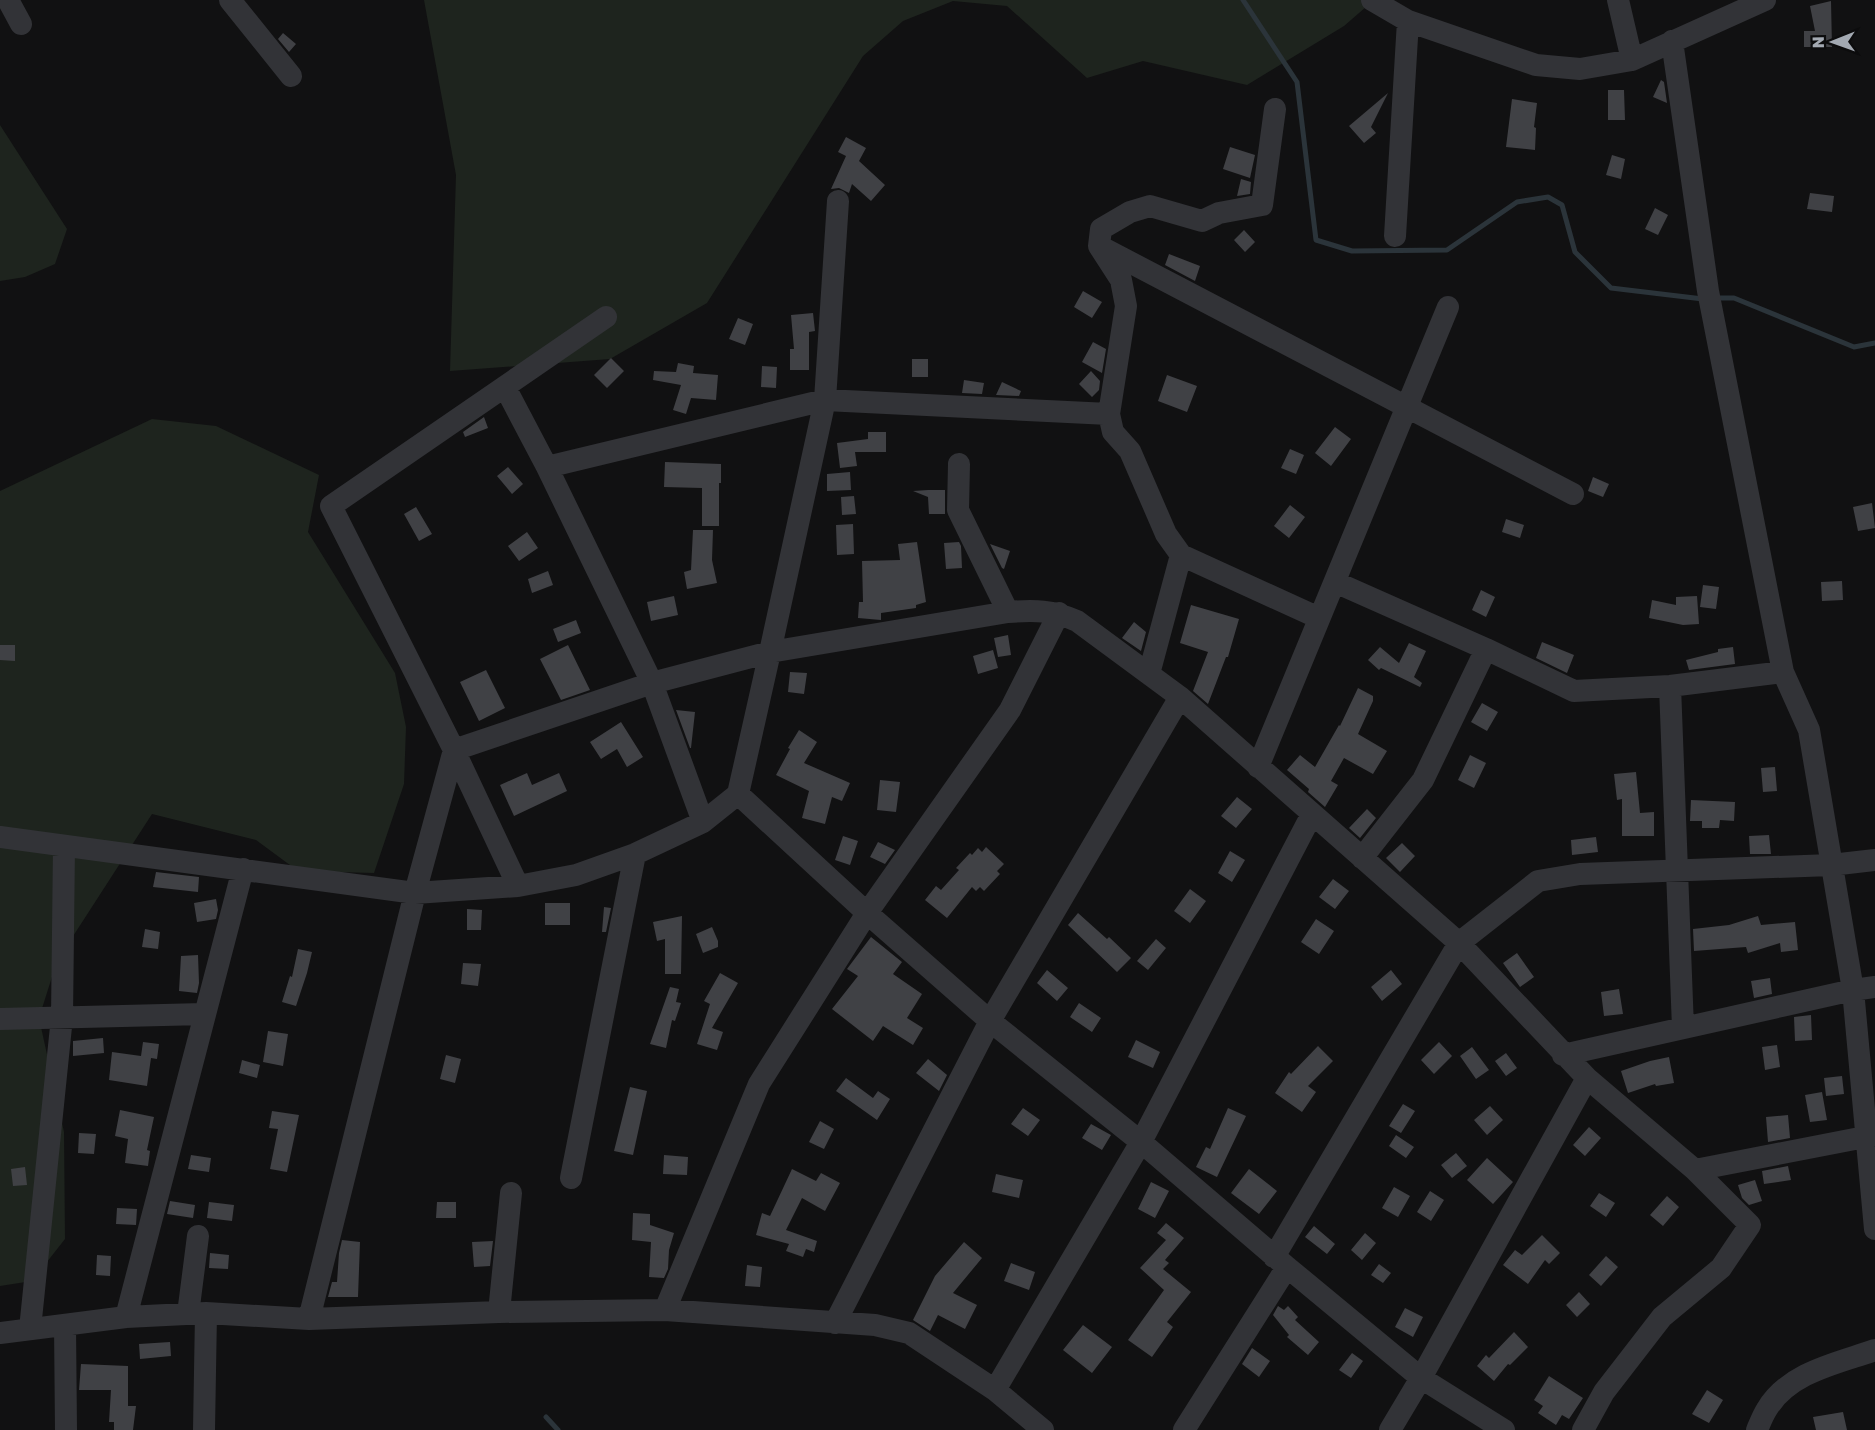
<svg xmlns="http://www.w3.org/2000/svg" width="1875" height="1430" font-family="'Golos Text',sans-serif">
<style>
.green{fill:#1e241e}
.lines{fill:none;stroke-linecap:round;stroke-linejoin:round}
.stream{stroke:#2b343a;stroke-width:5}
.building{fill:#404145}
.minor{stroke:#323337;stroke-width:22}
</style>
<rect width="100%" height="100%" fill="#111112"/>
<path class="green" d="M 424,0 L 1374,0 L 1344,26 L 1247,85 L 1143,61 L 1087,78 L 1007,6 L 953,1 L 903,21 L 863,56 L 707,303 L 610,359 L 450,371 L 456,175 Z
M 0,125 L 67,229 L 55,264 L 25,277 L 0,281 Z
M 152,419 L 216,426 L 319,475 L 308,532 L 395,673 L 406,727 L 404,784 L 374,873 L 298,871 L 256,840 L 152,814 L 57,961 L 39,1018 L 64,1132 L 65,1239 L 32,1281 L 0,1286 L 0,491 Z"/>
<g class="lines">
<path class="stream" d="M 1243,0 L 1297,82 L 1316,240 L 1352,251 L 1447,250 L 1517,202 L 1548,197 L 1562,205 L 1575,252 L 1611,288 L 1703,299
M 1716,298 L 1734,298 L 1854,347 L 1875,343
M 546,1417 L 558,1430"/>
</g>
<path class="building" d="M 1831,1 L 1832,47 L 1804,47 L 1804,31 L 1815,31 L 1810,6 Z
M 283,33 L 296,44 L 289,52 L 278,39 Z
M 1661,80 L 1664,82 L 1667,103 L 1653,97 Z
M 1608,90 L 1624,90 L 1625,120 L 1608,120 Z
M 1388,93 L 1371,127 L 1376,133 L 1364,143 L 1349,126 Z
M 1512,99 L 1537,103 L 1534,127 L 1536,128 L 1535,150 L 1506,147 Z
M 846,137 L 866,148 L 859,161 L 885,185 L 871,201 L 852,184 L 849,193 L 839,188 L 831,189 L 846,156 L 838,152 Z
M 1230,147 L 1255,155 L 1250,178 L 1223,169 Z
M 1612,155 L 1625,159 L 1621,179 L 1606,175 Z
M 1241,179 L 1251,182 L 1250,194 L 1237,196 Z
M 1810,193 L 1834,196 L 1832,212 L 1807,209 Z
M 1655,208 L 1668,215 L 1658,235 L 1645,229 Z
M 1244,230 L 1255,242 L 1245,252 L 1234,240 Z
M 1169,254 L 1200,266 L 1195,281 L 1165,265 Z
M 1083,291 L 1102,302 L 1092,318 L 1074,307 Z
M 813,313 L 815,331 L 809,332 L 809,370 L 790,370 L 790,349 L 794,349 L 791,315 Z
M 738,318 L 753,324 L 745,345 L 729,339 Z
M 1093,342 L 1106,349 L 1102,373 L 1082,362 Z
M 611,358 L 624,371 L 607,388 L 594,375 Z
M 912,359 L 928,359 L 928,377 L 912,377 Z
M 678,363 L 694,366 L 693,373 L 718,375 L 716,400 L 691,398 L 686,414 L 673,410 L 681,385 L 653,380 L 654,371 L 676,372 Z
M 762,366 L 777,367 L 776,388 L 761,387 Z
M 1091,371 L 1100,381 L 1099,390 L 1092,397 L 1079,384 Z
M 1167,375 L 1197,386 L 1187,412 L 1158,401 Z
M 964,380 L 984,383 L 982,394 L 962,393 Z
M 1002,382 L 1021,391 L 1019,396 L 996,395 Z
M 484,417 L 488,428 L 465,437 L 463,432 Z
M 1335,427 L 1351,439 L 1331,466 L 1315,453 Z
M 868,432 L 886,432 L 886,452 L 855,452 L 857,466 L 840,468 L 837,443 L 868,439 Z
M 1290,449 L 1304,455 L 1296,474 L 1281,468 Z
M 665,462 L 721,464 L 721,483 L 719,483 L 719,526 L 702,526 L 702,488 L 664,487 Z
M 508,467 L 523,484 L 512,494 L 497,476 Z
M 850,472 L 851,490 L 827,491 L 827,474 Z
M 1593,477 L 1609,484 L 1603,497 L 1588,491 Z
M 928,490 L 945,490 L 945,514 L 929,514 L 928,497 L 913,491 Z
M 854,496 L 856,514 L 842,515 L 841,497 Z
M 1872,503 L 1875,528 L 1858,531 L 1853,507 Z
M 1290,505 L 1305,517 L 1289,538 L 1274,526 Z
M 416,507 L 432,534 L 419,541 L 404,514 Z
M 1506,519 L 1524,525 L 1520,538 L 1502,532 Z
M 853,524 L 854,554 L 837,555 L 836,525 Z
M 693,530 L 713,530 L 712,560 L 717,583 L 687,589 L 684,572 L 691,570 Z
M 527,532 L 538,548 L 519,561 L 508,546 Z
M 917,542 L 926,602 L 916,605 L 916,608 L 881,613 L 881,620 L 858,618 L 859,602 L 863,602 L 862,561 L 900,560 L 898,544 Z
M 959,542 L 961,546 L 962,568 L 946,569 L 944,543 Z
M 990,544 L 1010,551 L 1004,569 L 1002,568 Z
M 548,571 L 553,585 L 532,593 L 528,579 Z
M 1842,581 L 1843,600 L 1822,601 L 1821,582 Z
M 1703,585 L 1719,587 L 1716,609 L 1700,607 Z
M 1481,590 L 1495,597 L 1486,617 L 1472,610 Z
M 674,596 L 678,615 L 651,621 L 647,602 Z
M 1697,596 L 1699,624 L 1683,625 L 1649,618 L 1652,600 L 1676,605 L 1676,597 Z
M 1191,605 L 1239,619 L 1228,657 L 1226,657 L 1208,704 L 1193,691 L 1208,652 L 1180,643 Z
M 576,620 L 581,633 L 558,642 L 553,629 Z
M 1134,622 L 1146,632 L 1141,651 L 1122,638 Z
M 1008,635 L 1011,655 L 998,657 L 994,638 Z
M 1542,642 L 1574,655 L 1567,673 L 1536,658 Z
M 1409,643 L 1426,651 L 1414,677 L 1422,683 L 1420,687 L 1381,668 L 1379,670 L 1368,660 L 1380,647 L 1399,663 Z
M 0,645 L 15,645 L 15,661 L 0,660 Z
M 568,645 L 590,690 L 561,700 L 540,659 Z
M 1733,647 L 1735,664 L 1689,670 L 1686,660 L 1718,652 L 1718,649 Z
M 993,650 L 998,668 L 978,674 L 973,656 Z
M 486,670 L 505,708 L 479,721 L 460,682 Z
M 790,672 L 807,673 L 804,694 L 788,692 Z
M 1358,688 L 1373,696 L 1373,701 L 1358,734 L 1387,751 L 1373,774 L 1344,758 L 1331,781 L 1338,785 L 1325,807 L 1308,792 L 1309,789 L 1287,770 L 1300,755 L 1315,767 L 1339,725 L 1340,726 Z
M 1482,703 L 1498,712 L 1487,731 L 1471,722 Z
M 676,710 L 695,712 L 691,748 L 690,748 Z
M 621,722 L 643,757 L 627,767 L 617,749 L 601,759 L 590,742 Z
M 799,730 L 817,742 L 804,763 L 850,783 L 842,801 L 832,797 L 825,824 L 802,818 L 809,791 L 776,775 L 790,749 L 788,748 Z
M 1470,755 L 1486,763 L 1474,788 L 1458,780 Z
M 1775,767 L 1777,791 L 1763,792 L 1761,768 Z
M 1636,772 L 1640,813 L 1654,812 L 1654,836 L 1622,836 L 1622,799 L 1617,800 L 1614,774 Z
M 527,773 L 532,785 L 559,773 L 567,791 L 514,816 L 500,785 Z
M 880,780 L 900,782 L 896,812 L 877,810 Z
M 1237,797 L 1252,809 L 1236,828 L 1221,816 Z
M 1691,800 L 1735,802 L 1734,821 L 1720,820 L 1719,828 L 1702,828 L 1702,821 L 1690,821 Z
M 1367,809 L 1376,818 L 1360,838 L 1349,828 Z
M 1769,835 L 1771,854 L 1750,854 L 1749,836 Z
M 843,836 L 858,841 L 850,865 L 835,860 Z
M 1596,837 L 1598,852 L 1572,855 L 1571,840 Z
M 878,842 L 895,850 L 885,864 L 870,857 Z
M 1402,843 L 1415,856 L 1400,872 L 1386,858 Z
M 986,847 L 1004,864 L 997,871 L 1000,874 L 984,891 L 980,887 L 976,891 L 972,887 L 947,918 L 925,900 L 936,886 L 941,890 L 959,870 L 956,868 L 970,853 L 972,855 L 978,848 L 982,852 Z
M 1230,851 L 1245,860 L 1232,882 L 1218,873 Z
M 156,872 L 199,877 L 198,892 L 153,887 Z
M 1333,879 L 1349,891 L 1335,909 L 1319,897 Z
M 1190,889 L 1206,901 L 1190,923 L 1174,911 Z
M 216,899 L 218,910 L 216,919 L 197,922 L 194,903 Z
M 545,903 L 570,903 L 570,925 L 545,925 Z
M 604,907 L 611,908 L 606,932 L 602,932 Z
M 467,909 L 482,910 L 481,930 L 467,930 Z
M 1078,913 L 1107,939 L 1109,937 L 1131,958 L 1117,972 L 1068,925 Z
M 682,916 L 681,974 L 665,974 L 665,939 L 657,941 L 653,922 Z
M 1758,916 L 1761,925 L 1795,922 L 1798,950 L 1781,952 L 1780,943 L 1748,953 L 1746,947 L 1694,951 L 1693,929 L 1729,925 Z
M 1316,919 L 1334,931 L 1319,954 L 1301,942 Z
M 712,927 L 718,941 L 718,947 L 703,953 L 696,934 Z
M 145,929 L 160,932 L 158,949 L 142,947 Z
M 871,937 L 902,962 L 893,974 L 922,994 L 907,1018 L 923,1028 L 913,1045 L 883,1026 L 873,1041 L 832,1009 L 858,976 L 847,969 Z
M 1156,939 L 1166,948 L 1148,970 L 1137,961 Z
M 298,949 L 312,952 L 307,973 L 296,1006 L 282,1002 L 290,976 L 292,977 Z
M 1517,953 L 1534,977 L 1520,987 L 1503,963 Z
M 198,955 L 199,983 L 197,993 L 179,991 L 181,956 Z
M 463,963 L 481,964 L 478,986 L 461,984 Z
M 1047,970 L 1068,988 L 1057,1001 L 1037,983 Z
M 1391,970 L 1402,984 L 1382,1001 L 1371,987 Z
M 720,973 L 738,983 L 712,1028 L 723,1032 L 717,1050 L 697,1044 L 710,1004 L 704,1001 Z
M 1770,978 L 1772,994 L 1754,998 L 1751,981 Z
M 670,987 L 679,989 L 676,1002 L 681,1003 L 675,1021 L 672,1020 L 666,1048 L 650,1044 Z
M 1619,989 L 1623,1014 L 1604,1016 L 1601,992 Z
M 1079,1003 L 1101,1018 L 1092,1032 L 1070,1017 Z
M 1811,1015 L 1812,1040 L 1795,1041 L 1794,1017 Z
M 268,1031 L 288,1034 L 283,1066 L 263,1062 Z
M 103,1038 L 104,1053 L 73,1056 L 73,1041 Z
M 1136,1040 L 1160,1052 L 1153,1068 L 1128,1057 Z
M 143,1042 L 159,1044 L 157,1059 L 151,1058 L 147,1086 L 109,1080 L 112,1052 L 141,1056 Z
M 1439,1042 L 1452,1056 L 1434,1074 L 1421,1060 Z
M 1777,1045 L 1780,1067 L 1765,1070 L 1762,1047 Z
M 1318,1046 L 1333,1061 L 1308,1086 L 1316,1092 L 1302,1112 L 1275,1093 L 1289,1072 L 1291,1074 Z
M 1472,1047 L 1489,1070 L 1476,1079 L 1460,1056 Z
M 1506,1053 L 1517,1068 L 1506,1076 L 1495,1061 Z
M 446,1055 L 461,1059 L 455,1083 L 440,1079 Z
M 1669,1057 L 1674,1083 L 1656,1086 L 1655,1084 L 1628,1093 L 1621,1071 L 1650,1061 Z
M 928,1059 L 947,1075 L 939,1091 L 916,1073 Z
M 242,1060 L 260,1065 L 257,1078 L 239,1073 Z
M 1842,1076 L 1844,1094 L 1826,1096 L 1824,1078 Z
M 846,1078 L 873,1098 L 878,1091 L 890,1099 L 877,1120 L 836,1091 Z
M 630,1087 L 647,1091 L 633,1155 L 614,1151 Z
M 1822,1092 L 1827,1120 L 1810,1122 L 1805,1095 Z
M 1403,1104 L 1415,1111 L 1401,1133 L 1389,1126 Z
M 1490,1106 L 1503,1120 L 1487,1135 L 1474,1120 Z
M 1023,1108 L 1040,1120 L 1028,1136 L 1011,1124 Z
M 1228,1108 L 1246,1116 L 1217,1177 L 1196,1167 L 1206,1147 L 1210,1149 Z
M 120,1110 L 154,1117 L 147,1150 L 150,1151 L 148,1166 L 125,1163 L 128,1139 L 115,1136 Z
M 272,1111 L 299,1115 L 287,1172 L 270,1169 L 278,1129 L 269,1128 Z
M 1788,1115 L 1790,1138 L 1768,1142 L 1766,1117 Z
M 820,1121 L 834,1129 L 824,1149 L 809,1142 Z
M 1091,1124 L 1111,1135 L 1102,1150 L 1082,1138 Z
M 1589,1127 L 1601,1138 L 1585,1156 L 1573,1145 Z
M 79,1133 L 96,1134 L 94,1154 L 78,1153 Z
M 1396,1135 L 1414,1147 L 1406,1158 L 1389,1146 Z
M 1456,1153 L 1467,1166 L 1452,1178 L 1441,1165 Z
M 191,1155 L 211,1158 L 209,1172 L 188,1169 Z
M 664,1155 L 688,1157 L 687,1175 L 663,1174 Z
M 1487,1158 L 1513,1182 L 1493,1204 L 1467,1180 Z
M 1788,1166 L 1791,1180 L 1764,1184 L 1762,1171 Z
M 25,1167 L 27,1185 L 13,1186 L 11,1169 Z
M 792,1169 L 816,1181 L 821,1173 L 840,1183 L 825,1211 L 802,1198 L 786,1230 L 817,1241 L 814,1252 L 806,1249 L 803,1257 L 786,1251 L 789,1244 L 756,1235 L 762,1213 L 770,1216 Z
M 1249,1169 L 1277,1191 L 1259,1214 L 1231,1193 Z
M 996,1174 L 1023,1180 L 1019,1198 L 992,1192 Z
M 1755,1180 L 1762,1201 L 1749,1205 L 1742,1198 L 1738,1185 Z
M 1151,1182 L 1169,1191 L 1155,1218 L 1138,1209 Z
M 1394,1187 L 1410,1196 L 1398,1217 L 1382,1208 Z
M 1430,1191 L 1444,1200 L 1431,1221 L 1417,1212 Z
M 1599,1193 L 1615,1203 L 1606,1217 L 1590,1206 Z
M 1667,1196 L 1679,1207 L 1663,1226 L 1650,1215 Z
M 170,1201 L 195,1205 L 193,1218 L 167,1214 Z
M 209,1202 L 234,1205 L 232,1221 L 207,1218 Z
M 437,1202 L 456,1202 L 456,1218 L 436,1218 Z
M 117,1208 L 137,1209 L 136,1225 L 116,1224 Z
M 633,1213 L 650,1214 L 650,1225 L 674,1233 L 669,1250 L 668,1269 L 664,1278 L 649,1277 L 651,1242 L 632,1240 Z
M 1166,1223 L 1184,1238 L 1165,1260 L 1169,1263 L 1163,1269 L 1191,1292 L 1167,1322 L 1173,1327 L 1152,1357 L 1128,1340 L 1164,1290 L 1140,1268 L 1166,1240 L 1157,1233 Z
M 1314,1226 L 1335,1244 L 1327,1254 L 1305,1237 Z
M 1365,1233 L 1376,1243 L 1362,1260 L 1351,1250 Z
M 1542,1235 L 1560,1253 L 1549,1264 L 1545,1260 L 1528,1284 L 1503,1265 L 1515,1250 L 1522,1255 Z
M 342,1240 L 360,1242 L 358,1297 L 328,1297 L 332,1282 L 337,1282 L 339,1253 Z
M 493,1241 L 490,1266 L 474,1267 L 472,1242 Z
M 964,1242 L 982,1258 L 953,1293 L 977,1305 L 965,1329 L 938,1315 L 930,1331 L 913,1320 L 935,1276 Z
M 210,1253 L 229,1255 L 228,1269 L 209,1268 Z
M 97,1255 L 111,1256 L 110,1276 L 96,1275 Z
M 1606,1256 L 1618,1267 L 1601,1286 L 1589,1275 Z
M 1011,1263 L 1035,1272 L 1029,1290 L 1004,1281 Z
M 1379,1264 L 1391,1273 L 1383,1283 L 1371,1275 Z
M 747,1265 L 762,1267 L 760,1287 L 745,1286 Z
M 1579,1292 L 1590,1304 L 1577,1317 L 1566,1305 Z
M 1278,1306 L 1284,1310 L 1288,1306 L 1298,1317 L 1295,1320 L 1319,1342 L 1308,1355 L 1287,1337 L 1289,1335 L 1273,1315 Z
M 1405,1308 L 1423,1317 L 1413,1337 L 1395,1327 Z
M 1083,1325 L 1112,1347 L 1092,1373 L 1063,1350 Z
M 1514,1332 L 1528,1347 L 1510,1365 L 1508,1364 L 1494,1381 L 1477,1366 L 1486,1355 L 1489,1358 Z
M 170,1342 L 171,1356 L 140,1359 L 139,1344 Z
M 1252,1348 L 1270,1361 L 1259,1377 L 1242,1364 Z
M 1352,1353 L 1363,1361 L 1351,1378 L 1339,1370 Z
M 81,1364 L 128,1366 L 128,1406 L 136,1406 L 133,1430 L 114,1430 L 114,1422 L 109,1422 L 111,1390 L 79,1390 Z
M 1549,1376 L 1583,1398 L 1569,1419 L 1562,1415 L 1556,1425 L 1538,1413 L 1543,1406 L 1534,1400 Z
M 1707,1390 L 1723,1400 L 1709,1423 L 1692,1414 Z
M 1843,1412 L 1847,1430 L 1816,1430 L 1813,1417 Z"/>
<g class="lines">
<path class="minor" d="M 8,0 L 21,24
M 230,0 L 291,76
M 1372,0 L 1408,21 L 1536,65 L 1580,69 L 1632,60 L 1765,0
M 1618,0 L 1632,60
M 1672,41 L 1708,291 L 1783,672 L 1809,730 L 1853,990 L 1875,1229
M 1395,236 L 1408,21
M 1101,247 L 1573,494
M 505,387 L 547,467 L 652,683 L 703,822
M 959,464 L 958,510 L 1008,612
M 547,467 L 825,400 L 1109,414
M 1181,555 L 1319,618
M 1335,582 L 1486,649 L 1574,691 L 1670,686 L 1783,672
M 1149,674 L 1181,555 L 1166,534 L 1130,451 L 1113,432 L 1109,414 L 1126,306 L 1121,280 L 1099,246 L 1101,229 L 1130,212 L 1150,206 L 1202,221 L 1219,213 L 1262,205 L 1275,109
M 1670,686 L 1683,1028
M 1258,767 L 1448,307
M 738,794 L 867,913 L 990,1021 L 1141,1142 L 1287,1267 L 1421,1378 L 1504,1430
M 0,837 L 415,893 L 518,886 L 576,875 L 635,854 L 703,822 L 738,794 L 770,652 L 825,400 L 838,201
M 1362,858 L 1423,780 L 1486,649
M 518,886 L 454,750 L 331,506 L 606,317
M 0,1019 L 204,1014
M 1563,1055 L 1853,990 L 1875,987
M 1695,1170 L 1875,1135
M 571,1178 L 635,854
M 1274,1257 L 1459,943 L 1538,881 L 1580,874 L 1831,865 L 1875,860
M 665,1310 L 759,1084 L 867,913 L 1010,710 L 1059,613
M 499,1312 L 511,1193
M 188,1314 L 198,1236
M 126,1317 L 243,869
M 309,1319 L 415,893 L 454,750 L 652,683 L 770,652 L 1008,612 C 1035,610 1052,610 1077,621 L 1180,697 L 1459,943 L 1587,1078 L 1695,1170 L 1750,1225 L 1721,1268 L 1662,1317 L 1604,1392 L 1583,1430
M 835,1323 L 990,1021 L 1180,697
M 65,1325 L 66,1430
M 30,1329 L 62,1017 L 64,846
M 0,1333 L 126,1317 L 206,1313 L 309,1319 L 499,1312 L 665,1310 L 875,1325 L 909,1333 L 995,1390 L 1043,1430
M 995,1390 L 1141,1142 L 1312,814
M 204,1430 L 206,1313
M 1184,1430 L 1287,1267
M 1390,1430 L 1421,1378 L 1587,1078
M 1757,1430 C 1760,1423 1763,1415 1767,1409 C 1789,1372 1838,1363 1875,1350"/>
</g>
<g transform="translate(1833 42) rotate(269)" stroke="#0c0c0d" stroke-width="4.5" paint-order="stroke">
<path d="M0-4.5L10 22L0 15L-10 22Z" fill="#a3a9b2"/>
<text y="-9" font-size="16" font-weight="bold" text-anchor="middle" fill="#a3a9b2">N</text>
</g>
</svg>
